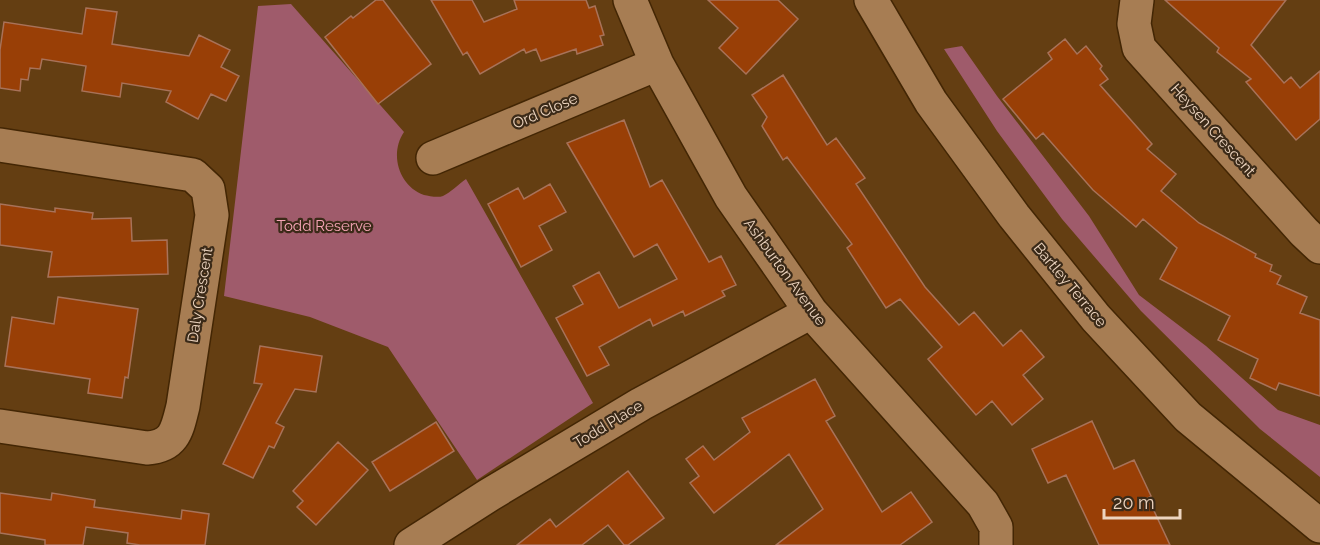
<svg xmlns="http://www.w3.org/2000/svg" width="1320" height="545" font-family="Raleway,sans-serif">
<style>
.green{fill:#9f5b6b}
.building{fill:#993f06;stroke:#a87259;stroke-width:1.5}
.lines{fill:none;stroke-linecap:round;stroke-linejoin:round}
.minor-casing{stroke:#432604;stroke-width:36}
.minor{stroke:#a77d53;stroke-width:33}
.labels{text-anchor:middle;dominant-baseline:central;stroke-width:4.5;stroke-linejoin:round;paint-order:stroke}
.street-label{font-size:15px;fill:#edd5c0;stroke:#3b2a18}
.park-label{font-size:15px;fill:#f8a6b8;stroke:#3b2a18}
</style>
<rect width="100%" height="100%" fill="#643e12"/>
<path class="green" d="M 291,4 L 404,132 C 389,154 399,186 424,195 C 429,196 438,198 443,196 C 450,193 459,184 466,179 L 593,403 L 477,480 L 388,347 L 310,317 L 224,296 L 258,6 Z
M 962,46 L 997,96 L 1089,216 L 1139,295 L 1206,346 L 1278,410 L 1320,425 L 1320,477 L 1260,429 L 1141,311 L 1062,219 L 997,131 L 944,49 Z"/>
<path class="building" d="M 376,0 L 383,0 L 431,64 L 378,104 L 325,37 L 351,16 L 353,18 Z
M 431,0 L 472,0 L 484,22 L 517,9 L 514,0 L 586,0 L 589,8 L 595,6 L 604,35 L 600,36 L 603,45 L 577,54 L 576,49 L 541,61 L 536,49 L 526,53 L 524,49 L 480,74 L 467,52 L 463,55 Z
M 708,0 L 778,0 L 798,19 L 746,74 L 719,48 L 738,28 Z
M 1165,0 L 1286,0 L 1251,45 L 1284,83 L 1291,77 L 1300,88 L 1320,71 L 1320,119 L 1296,140 L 1246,82 L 1251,79 L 1217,52 L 1219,48 Z
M 86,8 L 117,12 L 112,44 L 189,56 L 199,35 L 230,50 L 221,67 L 239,76 L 226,101 L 211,94 L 198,119 L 166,102 L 171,91 L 122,83 L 120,97 L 82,91 L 86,66 L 42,59 L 40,69 L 30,68 L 28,80 L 21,79 L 20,91 L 0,88 L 0,50 L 4,22 L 82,34 Z
M 1065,39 L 1077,54 L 1086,46 L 1102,66 L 1100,69 L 1108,79 L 1100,85 L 1152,144 L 1147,149 L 1176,174 L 1161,191 L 1199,223 L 1256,254 L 1255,257 L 1272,265 L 1270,271 L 1281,276 L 1277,284 L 1307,297 L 1300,313 L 1320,320 L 1320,396 L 1279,383 L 1276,390 L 1250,378 L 1258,359 L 1218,340 L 1230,316 L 1160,279 L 1177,248 L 1143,219 L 1136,227 L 1093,190 L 1043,133 L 1036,139 L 1003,99 L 1052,59 L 1048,53 Z
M 783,75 L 827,145 L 836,138 L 865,178 L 856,184 L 925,287 L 959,325 L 974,312 L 1003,346 L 1021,330 L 1044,357 L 1023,375 L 1043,399 L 1012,425 L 992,401 L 976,415 L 945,379 L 928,359 L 942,347 L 900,299 L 886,308 L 847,248 L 852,244 L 787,157 L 783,160 L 762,126 L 767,117 L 752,95 Z
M 624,120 L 650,187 L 662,180 L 709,262 L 721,256 L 736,285 L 722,291 L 725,296 L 685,316 L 683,311 L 653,326 L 650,319 L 599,347 L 609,365 L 587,376 L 556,318 L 583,304 L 573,286 L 599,272 L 619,308 L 677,279 L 657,244 L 634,257 L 567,143 Z
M 550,184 L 566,212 L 539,226 L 552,250 L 521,267 L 488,204 L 518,188 L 524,199 Z
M 0,204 L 55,212 L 55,208 L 93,213 L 92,219 L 131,218 L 132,241 L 167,240 L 168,274 L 48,277 L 52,252 L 0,245 Z
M 58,297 L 138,309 L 128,378 L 125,377 L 122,398 L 88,393 L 90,379 L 5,366 L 12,317 L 54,324 Z
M 260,346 L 322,356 L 316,392 L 295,389 L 276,423 L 284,427 L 274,448 L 269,446 L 253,478 L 223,464 L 262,384 L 254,383 Z
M 815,379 L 835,416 L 826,421 L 882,512 L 911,492 L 932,522 L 900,545 L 776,545 L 823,509 L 789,454 L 714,513 L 690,483 L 699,476 L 686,459 L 703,446 L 714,460 L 750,432 L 742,418 Z
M 1092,421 L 1114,469 L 1134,460 L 1151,496 L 1148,498 L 1170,545 L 1099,545 L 1066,475 L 1048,483 L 1032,449 Z
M 436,422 L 454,451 L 390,491 L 372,462 Z
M 338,442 L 368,470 L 316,525 L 297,507 L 303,501 L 293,491 Z
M 628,471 L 664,518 L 628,545 L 624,545 L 608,525 L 582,545 L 517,545 L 550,519 L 556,527 Z
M 0,493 L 51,500 L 52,493 L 95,500 L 94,507 L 181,519 L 182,510 L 209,514 L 205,545 L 140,545 L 127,543 L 128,533 L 86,527 L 83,545 L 45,545 L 45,540 L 0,533 Z"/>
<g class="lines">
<defs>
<path id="minor" d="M 630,0 L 657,64 L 731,197 L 798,293 L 811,312 L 983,504 L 996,527 L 996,545
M 871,0 L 931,102 L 1014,216 L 1096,318 L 1188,417 L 1320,526
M 1137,0 L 1134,24 L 1139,48 L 1304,232 L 1320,247
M 0,145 L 193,175 L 208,189 L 212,215 L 183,406 C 177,430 175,446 147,448 L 0,426
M 433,158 L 657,64
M 411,545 L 489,495 L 641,404 L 811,312"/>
</defs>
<use href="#minor" class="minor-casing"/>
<use href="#minor" class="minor"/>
</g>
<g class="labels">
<g class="street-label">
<text transform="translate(545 111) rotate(-23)">Ord Close</text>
<text transform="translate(1213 130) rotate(48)">Heysen Crescent</text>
<text transform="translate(785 272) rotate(54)">Ashburton Avenue</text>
<text transform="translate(1070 285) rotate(50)">Bartley Terrace</text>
<text transform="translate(200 295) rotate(-81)">Daly Crescent</text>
<text transform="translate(608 424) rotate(-31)">Todd Place</text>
</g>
<g class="park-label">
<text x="324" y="226">Todd Reserve</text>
</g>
</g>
<path d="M1104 509v9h76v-9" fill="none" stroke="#edd5c0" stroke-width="3"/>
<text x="1113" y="509" font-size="18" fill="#edd5c0" stroke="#3b2a18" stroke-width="4.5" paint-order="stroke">20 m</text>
</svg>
